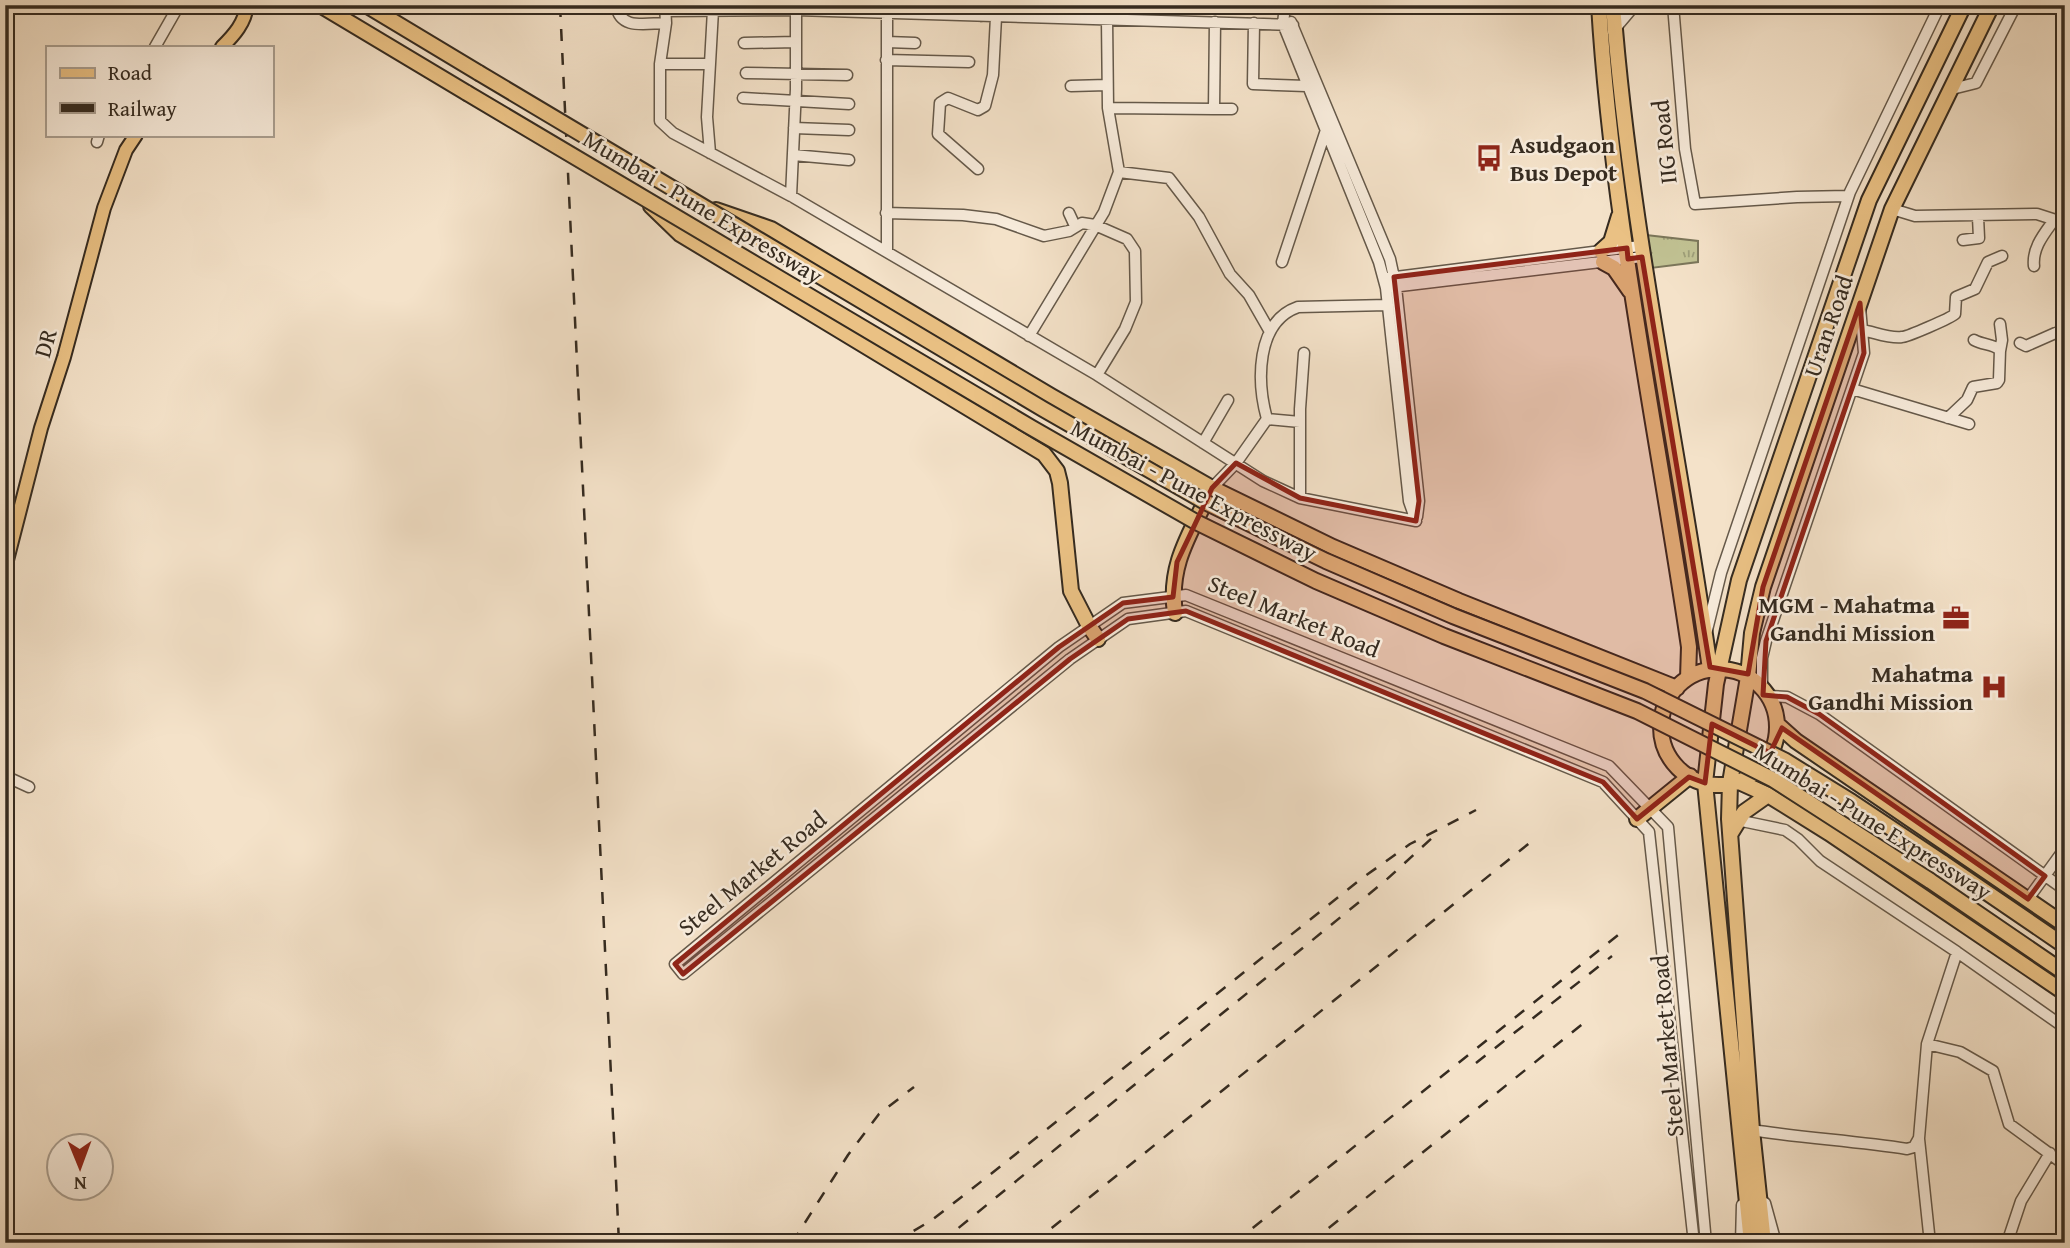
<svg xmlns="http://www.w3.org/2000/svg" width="2070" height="1248" font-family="'Gentium Book Plus',serif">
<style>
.grass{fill:url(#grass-tufts);stroke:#7b765a;stroke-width:2}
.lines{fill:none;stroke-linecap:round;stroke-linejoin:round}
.minor-casing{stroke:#65594a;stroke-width:13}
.major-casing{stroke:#352b20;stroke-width:16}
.highway-casing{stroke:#352b20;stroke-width:18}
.minor{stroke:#f8ecdc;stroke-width:10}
.major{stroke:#eac184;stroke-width:12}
.highway{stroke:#eac184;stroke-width:14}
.rail{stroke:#352b20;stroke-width:2.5;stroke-dasharray:12 12;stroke-linecap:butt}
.highway-bridge-casing{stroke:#352b20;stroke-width:18;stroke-linecap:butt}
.highway-bridge{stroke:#eac184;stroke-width:14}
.marked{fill:#8f2418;fill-opacity:0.2;stroke:#8f2418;stroke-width:5;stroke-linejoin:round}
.labels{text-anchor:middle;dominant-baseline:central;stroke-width:5;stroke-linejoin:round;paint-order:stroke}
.street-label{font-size:24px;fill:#352b20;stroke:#f8ecdc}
.poi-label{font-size:24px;font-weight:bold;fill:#352b20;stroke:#f8ecdc;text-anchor:end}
</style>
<defs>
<pattern id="grass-tufts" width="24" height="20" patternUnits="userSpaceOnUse" patternTransform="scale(1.75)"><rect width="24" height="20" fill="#c1c293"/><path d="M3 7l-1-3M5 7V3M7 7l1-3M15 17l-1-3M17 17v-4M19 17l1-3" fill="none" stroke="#9e9e78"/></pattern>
</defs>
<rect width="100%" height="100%" fill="#f4e2c9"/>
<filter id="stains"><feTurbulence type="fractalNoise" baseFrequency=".00286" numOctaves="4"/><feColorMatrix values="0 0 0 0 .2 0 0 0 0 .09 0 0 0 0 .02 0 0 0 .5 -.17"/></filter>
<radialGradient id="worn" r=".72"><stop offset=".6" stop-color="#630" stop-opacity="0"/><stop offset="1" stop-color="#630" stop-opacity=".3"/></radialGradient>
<path class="grass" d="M 1646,235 L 1698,241 L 1698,262 L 1651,268 Z"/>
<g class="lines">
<defs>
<path id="minor" d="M 616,5 C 620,31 646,23 666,23
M 665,5 L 666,23 L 660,64 L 660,121 L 673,133 L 791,196 L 1097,375 L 1263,481 L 1300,498 L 1416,521
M 1285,5 L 1283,24 L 1379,262 L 1386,288 L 1409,501 L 1416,521
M 1673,5 L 1685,149 L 1695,204 L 1797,197 L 1848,196
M 666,11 L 796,10 L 1293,25
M 981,16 L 982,5
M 1291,22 L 1390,259 L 1396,287 L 1419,501 L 1417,517
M 1254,23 L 1253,84 L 1306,86
M 1613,31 L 1635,5
M 887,42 L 915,43
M 744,43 L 796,42
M 155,47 L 179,5
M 886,60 L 969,62
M 660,64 L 710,64
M 746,73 L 847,75
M 1071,86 L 1107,85
M 1952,89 L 1976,83 L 2016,5
M 743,98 L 849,104
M 1108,108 L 1214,109 L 1215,22
M 1214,109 L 1232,109
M 794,128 L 849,130
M 97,142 L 99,135
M 710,153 L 707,117 L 713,10
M 793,155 L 849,160
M 978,169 L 938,134 L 940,103 L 948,98 L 978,110 L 985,106 L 993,75 L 996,17
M 1119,172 L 1169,178 L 1199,217 L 1230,274 L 1249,295 L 1269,330
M 791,196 L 796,89 L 796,10
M 1892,209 L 1915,216 L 2037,214 L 2065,223
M 886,213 L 963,215 L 996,219 L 1044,236 L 1069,231 L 1082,223 L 1095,225 L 1127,239 L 1135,251 L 1136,302 L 1125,329 L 1097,375
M 1069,213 L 1075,226
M 1963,240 L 1979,238 L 1978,217
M 887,252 L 887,13
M 1282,262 L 1326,130
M 2034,266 C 2032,248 2044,234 2054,220
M 1388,278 L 1640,246
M 1392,287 L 1642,257
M 1862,330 C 1874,332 1890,339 1902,337 C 1907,337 1951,318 1955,314 L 1956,297 L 1975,289 L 1988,262 L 2002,256
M 1029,336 L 1104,212 L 1119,172 L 1108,108 L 1107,19
M 2020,343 L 2026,346 L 2060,331 L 2065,317
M 2000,351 L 2002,340 L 2000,324
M 1852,389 L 1969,424
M 1948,418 L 1967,400 L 1973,387 L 1997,383 L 1999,380 L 2000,350 C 1993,344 1983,345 1974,340
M 1267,419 C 1257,383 1255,322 1298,307 L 1388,305
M 1203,443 L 1228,400
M 1212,488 L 1236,463 L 1267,419 L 1300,422
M 1300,498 L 1300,409 L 1304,353
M 1707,630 L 1721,573 L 1850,192 L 1940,5
M 1762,688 L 1762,658 L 1766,641 L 1864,353 L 1860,307
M 1768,696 L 1787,697 L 1819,714 L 2065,890
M 5,776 L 29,787
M 1737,820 L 1785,830 L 1798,839 L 1820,861 L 1957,952 L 2065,1028
M 2028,899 L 2065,848
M 1927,1044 L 1960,1052 L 1993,1071 L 2009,1124 L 2065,1165
M 1752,1130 C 1803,1138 1855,1141 1907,1149 L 1914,1147 L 1919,1138 L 1927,1044 L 1957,952
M 1919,1139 L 1930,1243
M 1765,1203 L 1776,1243
M 1694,1243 L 1649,832 L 1603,782 L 1186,611 L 1128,619 L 1070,659 L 683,974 L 675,964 L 1059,647 L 1123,603 L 1186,595 L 1609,766 L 1668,827 L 1706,1243
M 1741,1243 L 1742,1205
M 2007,1243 L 2021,1201 L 2050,1153"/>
<path id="major" d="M 222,47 C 234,35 245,23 247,5
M 5,568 L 41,428 L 64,357 L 104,208 L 126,150 L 136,135"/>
<path id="highway" d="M 320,5 L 467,93
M 366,5 L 479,73
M 1599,5 C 1612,219 1658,434 1689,647 L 1688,678
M 1613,5 C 1630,229 1679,448 1710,669
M 651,206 L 680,234 L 1044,454 L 1057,471 L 1060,483 L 1071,591 L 1089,626 L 1098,639
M 716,210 L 771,229 L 1051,396 L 1212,488 L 1333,547 L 1459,601 L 1677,688
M 1601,251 L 1611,242 L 1619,216
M 1603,262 L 1614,268 L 1630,291
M 1175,613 C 1168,565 1190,534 1210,492
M1661 727a58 58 0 1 1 116 0a58 58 0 1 1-116 0Z
M 1777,724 L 1796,741 L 2065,925
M 1737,781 L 1768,795 L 1829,833 L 2065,993
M 1637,819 L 1690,776
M 1731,833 L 1744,812 L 1768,795
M 1942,862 L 2065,946
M 1929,880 L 2065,973
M 1751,1243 L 1705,783 L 1716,684 L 1739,580 L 1869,200 L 1964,5
M 1764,1243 L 1752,1130 L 1729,819 L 1730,783 L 1748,677 L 1752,633 L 1763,587 L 1892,209 L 1992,5"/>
</defs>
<use href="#minor" class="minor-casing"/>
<use href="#major" class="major-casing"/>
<use href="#highway" class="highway-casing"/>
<use href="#minor" class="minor"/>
<use href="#major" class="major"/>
<use href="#highway" class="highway"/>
<path class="rail" d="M 560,5 L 619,1243
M 1476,1063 L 1612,956
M 792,1243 L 848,1155 L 879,1114 L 914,1087
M 813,1243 L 824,1230
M 893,1243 L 932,1220 L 987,1177 L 1361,879 L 1410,844 L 1476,810
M 940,1243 L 1385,881 L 1432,838
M 1033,1243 L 1532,841
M 1234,1243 L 1623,931
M 1310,1243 L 1590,1018"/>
<defs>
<path id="highway-bridge" d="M 479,73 L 1043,409 L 1205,502 L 1326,561 L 1453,616 L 1645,691 L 1784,760 L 1852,802 L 1942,862
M 467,93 L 1032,428 L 1196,522 L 1316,581 L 1444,636 L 1637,711 L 1774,780 L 1929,880"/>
</defs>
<use href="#highway-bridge" class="highway-bridge-casing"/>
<use href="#highway-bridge" class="highway-bridge"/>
</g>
<path class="marked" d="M 1627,248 L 1628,259 L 1642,257 L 1710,667 L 1748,674 L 1763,587 L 1860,303 L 1864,353 L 1766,641 L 1763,695 L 1787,697 L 1819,714 L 2045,876 L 2028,899 L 1782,728 L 1770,753 L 1712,724 L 1705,783 L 1689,777 L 1637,819 L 1603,782 L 1186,611 L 1128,619 L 1070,659 L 683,974 L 675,964 L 1059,647 L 1123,603 L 1173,597 L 1177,562 L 1189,537 L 1212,488 L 1236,463 L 1300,498 L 1416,521 L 1419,501 L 1394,277 Z"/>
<defs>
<symbol id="bus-bare" viewBox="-9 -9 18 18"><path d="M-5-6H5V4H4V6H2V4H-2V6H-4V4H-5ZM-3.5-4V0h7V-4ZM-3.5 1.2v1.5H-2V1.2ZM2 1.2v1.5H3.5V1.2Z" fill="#8f2418" stroke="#f8ecdc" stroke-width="2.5" paint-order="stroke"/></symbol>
<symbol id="office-bare" viewBox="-9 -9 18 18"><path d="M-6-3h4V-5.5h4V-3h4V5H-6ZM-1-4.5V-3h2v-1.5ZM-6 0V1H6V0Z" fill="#8f2418" stroke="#f8ecdc" stroke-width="2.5" paint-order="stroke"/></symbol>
<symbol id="hospital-bare" viewBox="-9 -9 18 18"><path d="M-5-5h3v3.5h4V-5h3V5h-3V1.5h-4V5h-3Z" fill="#8f2418" stroke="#f8ecdc" stroke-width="2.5" paint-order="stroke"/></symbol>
</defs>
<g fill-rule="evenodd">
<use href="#bus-bare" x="1470" y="139" width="38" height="38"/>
<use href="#office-bare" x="1937" y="599" width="38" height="38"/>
<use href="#hospital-bare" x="1975" y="668" width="38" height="38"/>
</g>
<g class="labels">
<g class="street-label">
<text transform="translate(1664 142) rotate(-96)">IIG Road</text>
<text transform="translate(703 207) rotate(31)">Mumbai - Pune Expressway</text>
<text transform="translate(1828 326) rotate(-71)">Uran Road</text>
<text transform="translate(45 343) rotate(-74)">DR</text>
<text transform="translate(1194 490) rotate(28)">Mumbai - Pune Expressway</text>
<text transform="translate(1294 616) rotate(22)">Steel Market Road</text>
<text transform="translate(1873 821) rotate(32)">Mumbai - Pune Expressway</text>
<text transform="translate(752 873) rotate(-39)">Steel Market Road</text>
<text transform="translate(1667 1046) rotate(-95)">Steel Market Road</text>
</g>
<g class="poi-label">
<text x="1510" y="144" text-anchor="start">Asudgaon<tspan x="1510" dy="28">Bus Depot</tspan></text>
<text x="1935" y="604">MGM - Mahatma<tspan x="1935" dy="28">Gandhi Mission</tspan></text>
<text x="1973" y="673">Mahatma<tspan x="1973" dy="28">Gandhi Mission</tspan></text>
</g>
</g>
<rect width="2070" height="1248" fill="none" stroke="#f4e2c9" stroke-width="28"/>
<rect x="7" y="7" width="2056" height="1234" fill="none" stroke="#352b20" stroke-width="3.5"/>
<rect x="14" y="14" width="2042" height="1220" fill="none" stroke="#352b20" stroke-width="2"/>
<rect x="46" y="46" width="228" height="91" fill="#f8ecdc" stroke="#aa9f91" stroke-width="2"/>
<rect x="60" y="68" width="35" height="10" fill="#eac184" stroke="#aa9f91" stroke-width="2"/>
<text x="108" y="80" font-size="21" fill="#352b20">Road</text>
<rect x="60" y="103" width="35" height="10" fill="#352b20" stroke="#aa9f91" stroke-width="2"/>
<text x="108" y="116" font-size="21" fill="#352b20">Railway</text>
<g transform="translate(80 1167) rotate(179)"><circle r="33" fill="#f8ecdc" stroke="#aa9f91" stroke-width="2"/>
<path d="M0-5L12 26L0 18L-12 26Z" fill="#8f2418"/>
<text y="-10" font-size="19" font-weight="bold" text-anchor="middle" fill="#352b20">N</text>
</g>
<rect width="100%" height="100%" filter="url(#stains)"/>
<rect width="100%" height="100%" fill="url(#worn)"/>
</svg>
